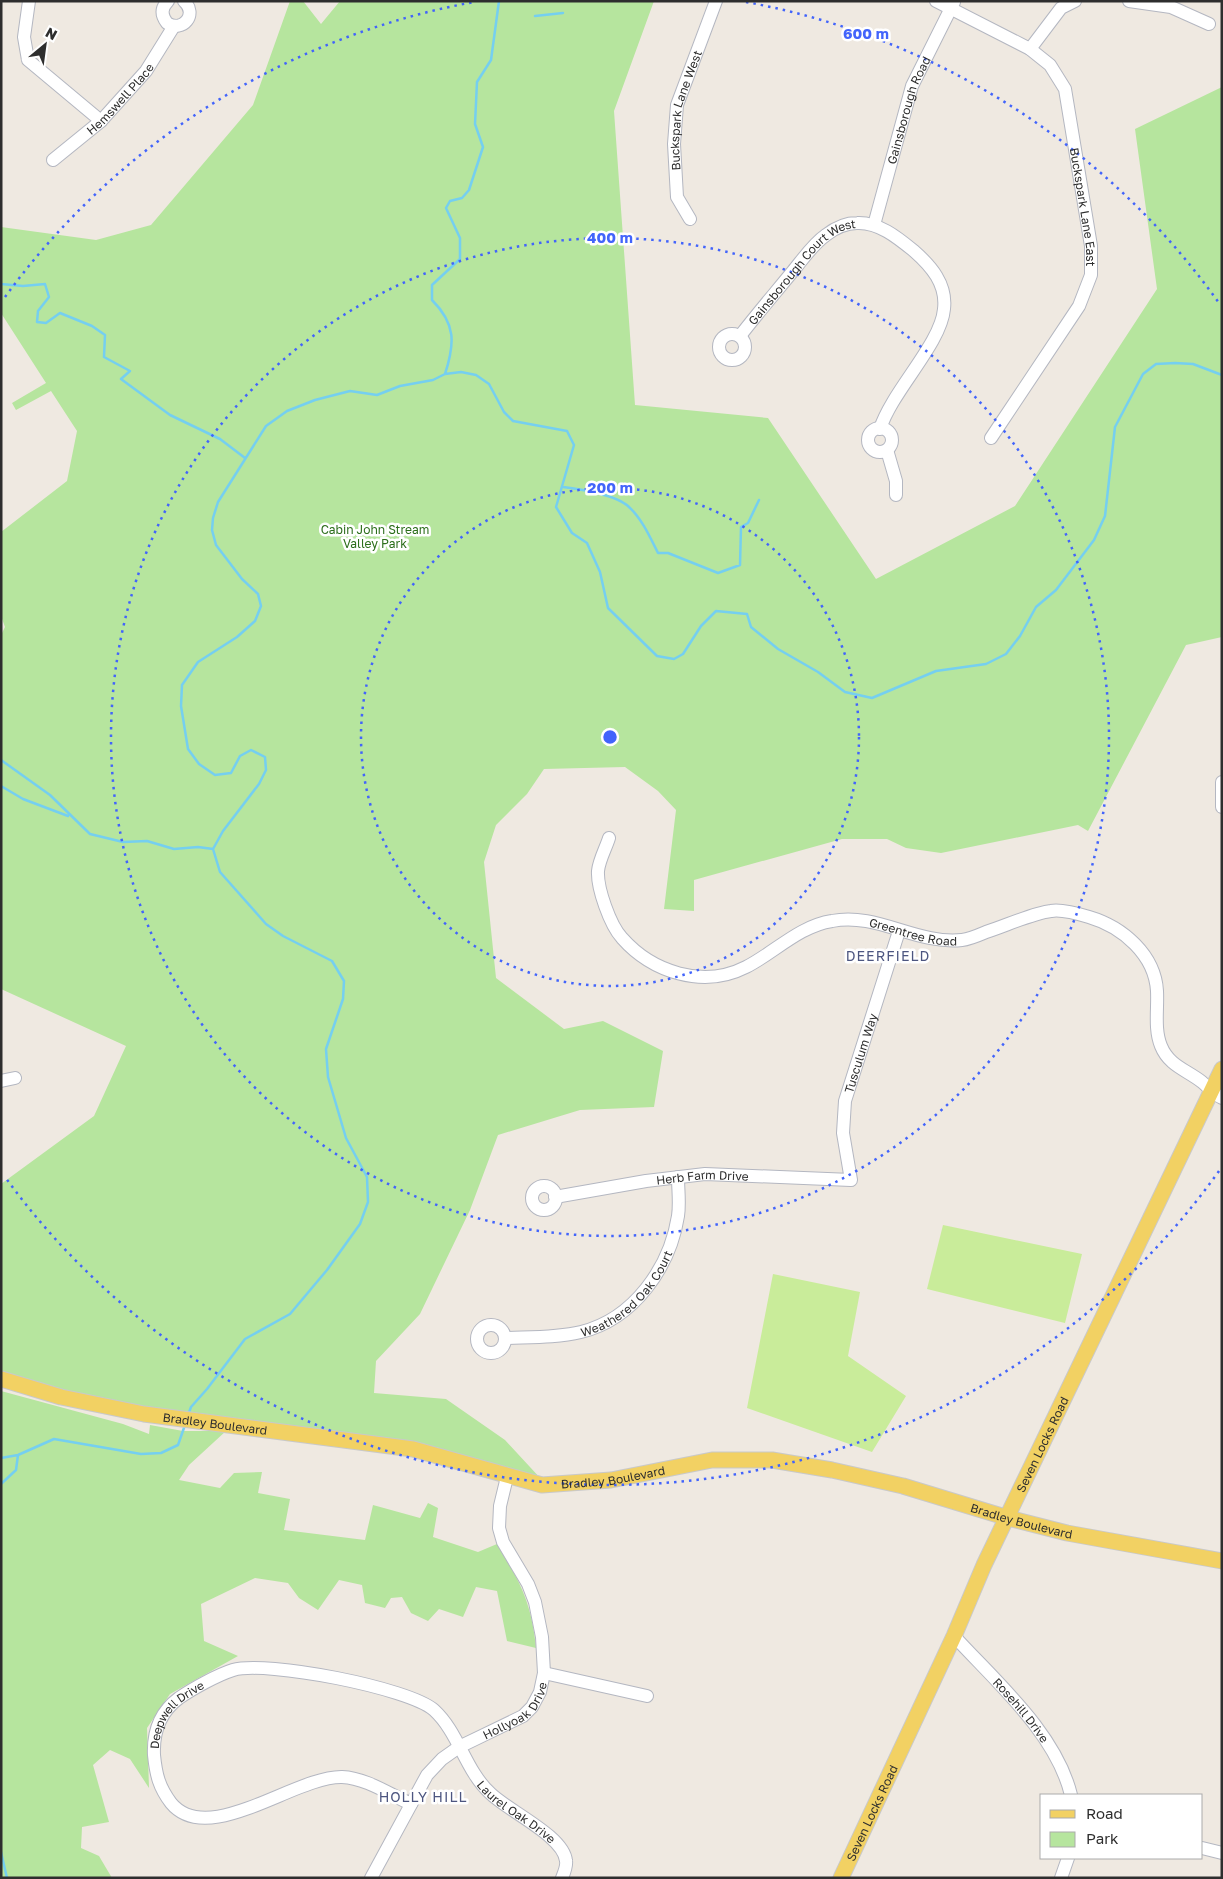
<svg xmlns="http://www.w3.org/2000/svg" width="1223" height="1879" font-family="'Golos Text',sans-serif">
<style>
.green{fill:#b6e59e}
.pitch{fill:#c9ec9a}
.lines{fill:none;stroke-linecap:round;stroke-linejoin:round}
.stream{stroke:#75cff0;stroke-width:2.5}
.minor-casing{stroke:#b4b7c1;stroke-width:14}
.major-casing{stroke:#c9c9c9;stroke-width:17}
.minor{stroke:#fff;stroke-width:12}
.major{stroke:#f2d163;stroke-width:15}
.ring{fill:none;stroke:#4264fb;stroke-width:2.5;stroke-dasharray:2.5 5}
.labels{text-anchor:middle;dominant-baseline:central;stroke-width:5;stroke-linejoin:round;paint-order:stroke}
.street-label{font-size:12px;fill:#2e2e2e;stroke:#fff}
.park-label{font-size:12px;fill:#2c6e1b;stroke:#fff}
.neighbourhood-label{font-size:14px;letter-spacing:1px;fill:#4d5680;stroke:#fff}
.centre{fill:#4264fb;stroke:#fff;stroke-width:2.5}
.ring-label{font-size:15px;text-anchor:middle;font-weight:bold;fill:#4264fb;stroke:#fff;stroke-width:5;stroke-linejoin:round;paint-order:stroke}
</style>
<rect width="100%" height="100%" fill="#efe9e1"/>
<path class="green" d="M 290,1 L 303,1 L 321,24 L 340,1 L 654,1 L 614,111 L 635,405 L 768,418 L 876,579 L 1015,506 L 1157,289 L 1135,129 L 1222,87 L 1222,637 L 1186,645 L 1088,831 L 1078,825 L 941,853 L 906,848 L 887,839 L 842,839 L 694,880 L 694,911 L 664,909 L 676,810 L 658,791 L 625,767 L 544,769 L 527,794 L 496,825 L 484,862 L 496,978 L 564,1029 L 603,1021 L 663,1051 L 654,1107 L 580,1110 L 498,1135 L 470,1210 L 420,1314 L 376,1361 L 374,1393 L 446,1399 L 505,1440 L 542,1480 L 446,1454 L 207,1423 L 1,1379 L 1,1184 L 94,1116 L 126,1046 L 1,989 L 1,635 L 5,627 L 1,616 L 1,532 L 67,481 L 77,431 L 51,391 L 16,410 L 12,403 L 46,383 L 1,313 L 1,227 L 96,240 L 151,225 L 253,105 Z
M 1,1391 L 123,1424 L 149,1434 L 150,1425 L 183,1431 L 226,1431 L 189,1465 L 179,1480 L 220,1488 L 234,1473 L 262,1472 L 258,1493 L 290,1499 L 284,1530 L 365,1540 L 373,1505 L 420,1518 L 428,1503 L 438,1508 L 433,1537 L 478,1552 L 497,1544 C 520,1581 532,1604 536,1648 L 507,1641 L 497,1591 L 476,1587 L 463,1617 L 439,1609 L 428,1621 L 411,1613 L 402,1597 L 391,1598 L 385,1608 L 365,1603 L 362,1585 L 339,1580 L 318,1610 L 299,1598 L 288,1583 L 255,1578 L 201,1604 L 204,1641 L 238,1656 L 170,1694 L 147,1728 L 149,1788 L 130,1759 L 110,1750 L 93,1765 L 109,1822 L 82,1827 L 81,1848 L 99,1856 L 112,1878 L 1,1878 Z"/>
<path class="pitch" d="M 943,1225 L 1082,1254 L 1065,1323 L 927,1289 Z
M 773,1274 L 860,1292 L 848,1356 L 906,1396 L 872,1452 L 747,1408 Z"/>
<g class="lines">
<path class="stream" d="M 535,16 L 563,13
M 1,284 L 23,286 L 45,284 L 49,297 L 38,311 L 37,322 L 46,323 L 60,313 L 92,326 L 105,335 L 104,357 L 130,371 L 121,379 L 170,415 L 220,439 L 245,458
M 445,374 C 455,343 456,324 432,300 L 432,285 L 460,259 L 460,238 L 446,208 L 450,201 L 462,198 L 469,190 L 483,147 L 475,124 L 477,82 L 491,60 L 499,1
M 563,487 C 580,489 617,495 629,507 C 642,519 650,537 658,553 L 668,553 L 718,573 L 740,565 L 741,527 L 748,523 L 759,500
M 1,760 L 50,795 L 90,834 L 123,842 L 147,841 L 174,849 L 198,847 L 213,849
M 1,786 L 23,799 L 68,816
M 188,1415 L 191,1407 L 207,1389 L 245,1339 L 290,1314 L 327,1270 L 360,1224 L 368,1202 L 367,1177 L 346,1138 L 328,1077 L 326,1049 L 343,999 L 344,981 L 332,961 L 283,936 L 266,924 L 220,872 L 213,849 L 223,831 L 259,784 L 266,770 L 265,757 L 251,750 L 240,756 L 231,773 L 215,775 L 199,764 L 188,749 L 181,706 L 182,685 L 198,662 L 237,637 L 255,621 L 261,606 L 258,594 L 242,579 L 216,545 L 212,530 L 213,518 L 218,502 L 266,426 L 287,411 L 315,400 L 350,391 L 377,395 L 400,386 L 433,380 L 445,374 L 461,372 L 476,375 L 489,384 L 504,412 L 513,421 L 567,431 L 574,445 L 556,507 L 572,533 L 587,543 L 600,572 L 608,608 L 657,656 L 674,659 L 683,654 L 701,626 L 716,611 L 747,614 L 751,627 L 778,649 L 818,672 L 845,692 L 872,698 L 936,671 L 986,664 L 1006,654 L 1020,636 L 1036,607 L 1056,590 L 1094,540 L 1105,516 L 1115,427 L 1143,374 L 1156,364 L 1175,363 L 1193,364 L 1222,375
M 1,1458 L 18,1455 L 54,1439 L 141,1454 L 161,1453 L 178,1445 L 185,1425
M 1,1484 L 16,1470 L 18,1455
M 1,1852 L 7,1878"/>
<defs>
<g id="minor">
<path d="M 29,1 L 24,37 L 28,60 L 101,121"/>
<path d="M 168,1 C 161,8 161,15 167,23 C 183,33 198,14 184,1"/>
<path id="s1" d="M 936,1 L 1030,49 L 1050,65 L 1065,89 L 1091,246 L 1091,275 L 1079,306 L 991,438"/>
<path d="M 1129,1 L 1171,7 L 1209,24"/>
<path d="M 1030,49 L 1061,8 L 1075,1"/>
<path id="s2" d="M 53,160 L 101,121 L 146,71 L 174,26"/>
<path id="s3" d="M 690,219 L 677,197 L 674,144 L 677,105 L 716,1"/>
<path id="s4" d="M 874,225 L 912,86 L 954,2"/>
<circle cx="732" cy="347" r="13"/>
<path id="s5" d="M 740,336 C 757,314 775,293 793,271 C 803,259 813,244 826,235 C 835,228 846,223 857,223 C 879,222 898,238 914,251 C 931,266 947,284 944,309 C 941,344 892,391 880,429"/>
<circle cx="880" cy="440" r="12"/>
<path d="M 887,450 L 896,481 L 896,495"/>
<path d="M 1222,782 L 1222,807"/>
<path id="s6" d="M 609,838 C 606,848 599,860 598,871 C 597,888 610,925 622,938 C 652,972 703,989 746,967 C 774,953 799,926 832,921 C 877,912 917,945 962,940 C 970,939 979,935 986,932 C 1005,926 1033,913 1051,911 C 1062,909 1079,914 1089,917 C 1123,927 1155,955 1157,991 C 1158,1009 1154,1029 1161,1046 C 1169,1066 1187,1070 1202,1082 C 1209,1088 1214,1094 1222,1098"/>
<path d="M 1,1081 L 15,1078"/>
<circle cx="544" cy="1198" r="12"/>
<path id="s7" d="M 555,1197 L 646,1181 L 705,1174 L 851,1180 L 843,1133 L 845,1101 L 899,931"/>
<circle cx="491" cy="1339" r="14"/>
<path id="s8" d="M 505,1338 C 530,1337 556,1338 581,1332 C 634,1319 670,1267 678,1216 C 680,1203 678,1190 678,1177"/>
<path id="s9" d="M 954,1636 C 996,1682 1056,1733 1071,1795"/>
<path d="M 544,1673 L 647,1696"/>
<path id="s10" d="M 411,1804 C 389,1794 366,1778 342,1777 C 295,1776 208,1848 171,1803 C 159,1787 156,1775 154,1755 C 153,1733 160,1712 179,1698 C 192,1689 217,1675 233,1670 C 266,1660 409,1688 434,1710 C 459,1733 465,1770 490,1793 C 508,1811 564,1836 566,1861 C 567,1866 564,1873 562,1878"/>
<path d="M 1202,1848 L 1222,1853"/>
<path id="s11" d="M 371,1878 L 427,1775 L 442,1759 L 459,1747 L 523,1716 L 532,1707 L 540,1692 L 544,1673 L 542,1637 L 535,1602 L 528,1584 L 503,1542 L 499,1528 L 500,1506 L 507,1477"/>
<path d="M 1061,1878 L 1068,1858"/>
</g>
<g id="major">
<path id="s12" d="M 1,1379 L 61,1397 L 144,1414 L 413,1449 L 542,1485 L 611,1480 L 712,1460 L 772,1460 L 832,1470 L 903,1486 L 1008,1518 L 1067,1533 L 1222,1561"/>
<path id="s13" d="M 841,1878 L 954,1636 L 984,1565 L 1222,1069"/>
</g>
</defs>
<use href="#minor" class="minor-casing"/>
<use href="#major" class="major-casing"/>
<use href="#minor" class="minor"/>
<use href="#major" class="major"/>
</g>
<g class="ring">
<circle cx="610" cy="737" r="249"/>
<circle cx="610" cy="737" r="499"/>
<path d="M1219 1171A748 748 0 0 1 5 1177M5 297A748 748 0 0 1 474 2M746 2A748 748 0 0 1 1219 303"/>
</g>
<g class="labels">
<g class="street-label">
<text stroke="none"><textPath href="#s2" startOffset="91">Hemswell Place</textPath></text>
<text stroke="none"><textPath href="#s3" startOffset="114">Buckspark Lane West</textPath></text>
<text stroke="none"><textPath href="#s4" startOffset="120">Gainsborough Road</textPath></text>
<text stroke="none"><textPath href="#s1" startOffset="279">Buckspark Lane East</textPath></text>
<text stroke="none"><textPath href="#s5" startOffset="91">Gainsborough Court West</textPath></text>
<text stroke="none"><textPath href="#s6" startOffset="425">Greentree Road</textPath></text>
<text stroke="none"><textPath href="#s7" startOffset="428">Tusculum Way</textPath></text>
<text stroke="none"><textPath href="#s7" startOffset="149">Herb Farm Drive</textPath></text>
<text stroke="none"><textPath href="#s8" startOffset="138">Weathered Oak Court</textPath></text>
<text stroke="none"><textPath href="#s12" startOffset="219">Bradley Boulevard</textPath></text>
<text stroke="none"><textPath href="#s13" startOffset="478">Seven Locks Road</textPath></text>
<text stroke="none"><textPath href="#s12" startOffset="624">Bradley Boulevard</textPath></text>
<text stroke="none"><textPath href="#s12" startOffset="1042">Bradley Boulevard</textPath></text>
<text stroke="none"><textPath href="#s11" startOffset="229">Hollyoak Drive</textPath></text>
<text stroke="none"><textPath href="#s9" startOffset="100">Rosehill Drive</textPath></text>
<text stroke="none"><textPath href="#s10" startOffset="358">Deepwell Drive</textPath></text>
<text stroke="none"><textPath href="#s10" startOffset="775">Laurel Oak Drive</textPath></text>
<text stroke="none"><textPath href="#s13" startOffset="72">Seven Locks Road</textPath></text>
</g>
<g class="park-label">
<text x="375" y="529">Cabin John Stream<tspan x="375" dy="14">Valley Park</tspan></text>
</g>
<g class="neighbourhood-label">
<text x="888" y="955">DEERFIELD</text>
<text x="423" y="1796">HOLLY HILL</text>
</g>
</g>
<circle cx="610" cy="737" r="8" class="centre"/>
<g class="ring-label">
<text x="866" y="39">600 m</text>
<text x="610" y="243">400 m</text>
<text x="610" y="493">200 m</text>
</g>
<rect width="1223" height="1879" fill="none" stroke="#2e2e2e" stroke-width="5"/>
<rect x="1040" y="1794" width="162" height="65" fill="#ffffff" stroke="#ababab"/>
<rect x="1050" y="1810" width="25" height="8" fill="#f2d163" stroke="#ababab"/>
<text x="1086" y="1819" font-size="15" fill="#2e2e2e">Road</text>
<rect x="1050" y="1832" width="25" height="15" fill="#b6e59e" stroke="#ababab"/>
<text x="1086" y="1844" font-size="15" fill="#2e2e2e">Park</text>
<g transform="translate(45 45) rotate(29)" stroke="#ffffff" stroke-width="4" paint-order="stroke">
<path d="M0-4L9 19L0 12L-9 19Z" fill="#2e2e2e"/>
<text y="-8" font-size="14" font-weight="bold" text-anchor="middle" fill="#2e2e2e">N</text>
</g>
</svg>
